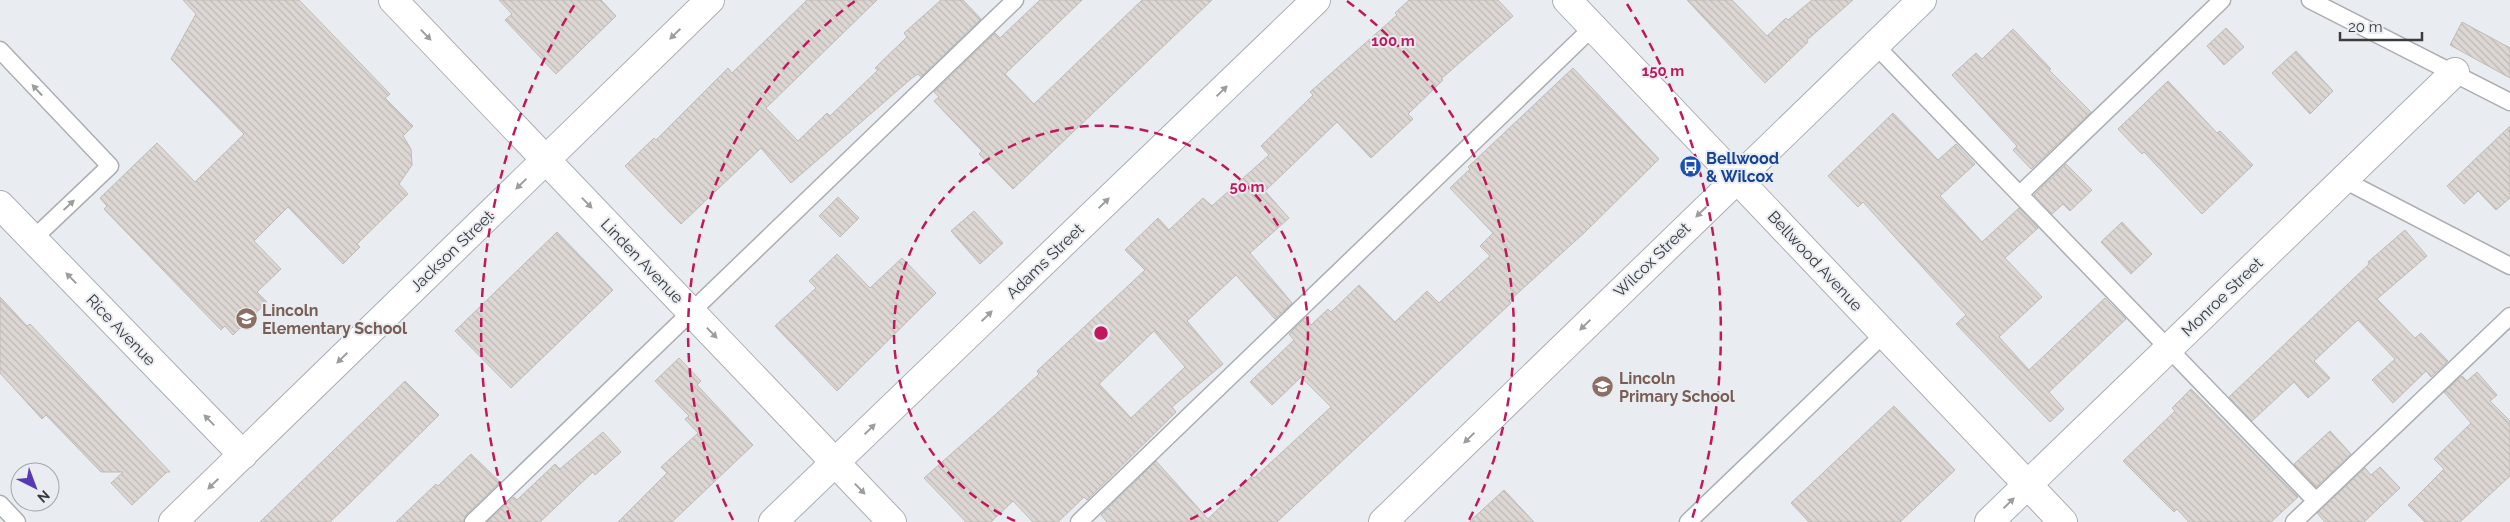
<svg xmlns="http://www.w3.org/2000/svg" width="2510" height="522" font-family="Raleway,sans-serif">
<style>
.building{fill:url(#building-back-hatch);stroke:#bfbbb6;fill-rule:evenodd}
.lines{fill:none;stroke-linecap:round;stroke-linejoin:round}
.service-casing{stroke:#abaeb3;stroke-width:19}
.minor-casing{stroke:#abaeb3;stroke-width:30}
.service{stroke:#fff;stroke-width:16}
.minor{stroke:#fff;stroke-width:28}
.oneway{fill:#9c9e9e}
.ring{fill:none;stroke:#c2185b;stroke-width:2.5;stroke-dasharray:9 6}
.labels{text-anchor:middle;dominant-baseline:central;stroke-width:4;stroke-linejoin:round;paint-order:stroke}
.transit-label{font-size:16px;font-weight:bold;fill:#164399;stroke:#e9edf2;text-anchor:start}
.street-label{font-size:16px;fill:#3a3c3e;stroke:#e9edf2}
.education-label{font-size:16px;font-weight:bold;fill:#785e54;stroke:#e9edf2;text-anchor:start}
.centre{fill:#c2185b;stroke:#e9edf2;stroke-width:2.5}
.ring-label{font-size:15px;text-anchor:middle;font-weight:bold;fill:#c2185b;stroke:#e9edf2;stroke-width:4;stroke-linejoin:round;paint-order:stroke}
</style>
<defs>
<pattern id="building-back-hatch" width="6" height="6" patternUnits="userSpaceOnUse" patternTransform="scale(1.25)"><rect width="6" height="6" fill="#dcd7d3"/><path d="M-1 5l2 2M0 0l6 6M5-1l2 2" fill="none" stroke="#beb9b6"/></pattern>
</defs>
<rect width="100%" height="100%" fill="#e9edf2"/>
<path class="building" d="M 183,0 L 299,0 L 390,94 L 385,98 L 413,126 L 403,136 L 411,149 L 412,165 L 399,184 L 408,194 L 357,244 L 360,247 L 343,264 L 288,207 L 254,241 L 281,269 L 257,292 L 267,302 L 233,335 L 225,326 L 221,330 L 104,209 L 107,206 L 100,198 L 157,143 L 195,182 L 244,134 L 171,59 L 196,14 Z
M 499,0 L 601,0 L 616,16 L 556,74 L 505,20 L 512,14 Z
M 807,0 L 877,0 L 766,108 L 798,141 L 827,113 L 830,116 L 878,70 L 875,68 L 907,37 L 904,33 L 941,0 L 963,0 L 981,19 L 921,77 L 918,74 L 912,78 L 791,183 L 761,148 L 681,224 L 625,166 L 654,138 L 656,140 L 728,68 L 732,73 Z
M 1040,0 L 1082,0 L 1005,74 L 1034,104 L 1142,0 L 1212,0 L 1013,189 L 979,154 L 982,151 L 934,101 L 939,97 L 934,92 L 995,33 L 1000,38 Z
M 1409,0 L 1498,0 L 1513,16 L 1441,79 L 1443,80 L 1408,114 L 1413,119 L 1371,158 L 1337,122 L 1265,191 L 1289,218 L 1250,253 L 1292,303 L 1275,319 L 1236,275 L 1187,321 L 1223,364 L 1172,407 L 1176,412 L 1087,500 L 1084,497 L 1058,522 L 1033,522 L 1013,501 L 991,522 L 966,522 L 924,478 L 995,415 L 1039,374 L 1037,371 L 1145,270 L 1125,250 L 1158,218 L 1169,230 L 1203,198 L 1212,206 L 1269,155 L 1261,146 L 1313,95 L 1310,92 L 1397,15 L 1395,13 ZM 1154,331 L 1185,367 L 1131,418 L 1099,384 Z
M 1687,0 L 1732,0 L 1767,36 L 1786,18 L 1788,20 L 1812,0 L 1853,0 L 1807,40 L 1808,42 L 1765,83 Z
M 2462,22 L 2510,48 L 2510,78 L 2450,45 Z
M 2226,28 L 2244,47 L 2224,65 L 2207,46 Z
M 2013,29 L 2051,69 L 2049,70 L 2091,112 L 2031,169 L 2013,150 L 2017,146 L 1952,75 L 1976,53 L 1982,59 Z
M 2296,51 L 2333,91 L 2310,114 L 2272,73 Z
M 1573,68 L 1659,159 L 1584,233 L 1509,301 L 1511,303 L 1277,522 L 1107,522 L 1101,515 L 1156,461 L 1208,519 L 1252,476 L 1254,478 L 1331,407 L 1301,377 L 1272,405 L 1250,382 L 1294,340 L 1289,334 L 1305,318 L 1311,325 L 1328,309 L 1331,312 L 1359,285 L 1395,322 L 1427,291 L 1439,303 L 1490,256 L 1480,246 L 1493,233 L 1450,188 L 1470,169 L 1468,167 Z
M 2168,81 L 2217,133 L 2220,131 L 2253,165 L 2202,214 L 2144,152 L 2142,154 L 2118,129 Z
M 1893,113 L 1938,160 L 1956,144 L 1975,164 L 1940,196 L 1982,242 L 2019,208 L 2038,228 L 2005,258 L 2042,297 L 1999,337 L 2029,370 L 2105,298 L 2126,319 L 2049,392 L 2064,409 L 2050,422 L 1956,324 L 1966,315 L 1863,202 L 1858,207 L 1828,176 Z
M 2510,126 L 2510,198 L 2496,210 L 2478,191 L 2464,204 L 2447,186 Z
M 2066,164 L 2092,190 L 2070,211 L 2063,204 L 2052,214 L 2034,195 Z
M 838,197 L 859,218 L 840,237 L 819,216 Z
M 974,211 L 1003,243 L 980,264 L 951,231 Z
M 2122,222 L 2152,254 L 2131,274 L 2101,242 Z
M 2405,230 L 2427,256 L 2377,299 L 2415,338 L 2421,333 L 2448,361 L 2431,377 L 2426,371 L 2393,403 L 2372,380 L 2395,359 L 2358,320 L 2314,361 L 2330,378 L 2308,398 L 2294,382 L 2252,421 L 2229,397 L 2369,264 L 2368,262 Z
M 557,232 L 613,290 L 511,388 L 455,331 Z
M 837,254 L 870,288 L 902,258 L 936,293 L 837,391 L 775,326 L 816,288 L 809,281 Z
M 0,297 L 27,326 L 30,324 L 170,472 L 167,472 L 132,505 L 111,483 L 123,472 L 101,472 L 46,415 L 42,419 L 0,373 Z
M 679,358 L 701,381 L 697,385 L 753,445 L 672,522 L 618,522 L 667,473 L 661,467 L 698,433 L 685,419 L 689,416 L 655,381 Z
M 2477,372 L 2497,395 L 2490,401 L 2510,421 L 2510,476 L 2460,522 L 2425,522 L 2408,505 L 2444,469 L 2434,459 L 2471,423 L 2444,392 L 2462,376 L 2467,381 Z
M 405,381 L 439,415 L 351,502 L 330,522 L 260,522 Z
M 2191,389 L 2298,497 L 2271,522 L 2189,522 L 2177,509 L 2174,512 L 2123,461 L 2175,411 L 2172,408 Z
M 1894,406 L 1955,470 L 1900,522 L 1809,522 L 1791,503 Z
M 2330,431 L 2351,454 L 2316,487 L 2294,464 Z
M 603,432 L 621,452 L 595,475 L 593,472 L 540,522 L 487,522 L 514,497 L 517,500 L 555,464 L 560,469 Z
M 471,454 L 500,482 L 466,515 L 463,522 L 396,522 L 436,484 L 438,486 Z
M 2380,467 L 2400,488 L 2364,522 L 2325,522 L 2317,513 L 2365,468 L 2371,475 Z
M 1504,490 L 1534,522 L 1469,522 Z"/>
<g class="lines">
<defs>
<path id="service" d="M 2310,0 L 2510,102
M 1875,45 L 2316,501
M 0,50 L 110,166 L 33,239
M 2344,180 L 2510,266
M 2020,194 L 2222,0
M 0,504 L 17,522
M 473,522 L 1015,0
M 1079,522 L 1593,27
M 1688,522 L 1884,334
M 2294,522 L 2510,316"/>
<path id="minor" d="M 393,0 L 892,522
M 1567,0 L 2063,522
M 0,205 L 243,455
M 173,522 L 710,0
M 773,522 L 1316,0
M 1383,522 L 1922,0
M 1989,522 L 2455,72"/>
</defs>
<use href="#service" class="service-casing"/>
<use href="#minor" class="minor-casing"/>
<use href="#service" class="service"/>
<use href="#minor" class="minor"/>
</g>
<defs><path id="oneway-solid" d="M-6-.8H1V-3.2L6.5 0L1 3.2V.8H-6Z" transform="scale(1.25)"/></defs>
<g class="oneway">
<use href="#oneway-solid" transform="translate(675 34) rotate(136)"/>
<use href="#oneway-solid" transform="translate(426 35) rotate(46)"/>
<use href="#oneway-solid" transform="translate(37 90) rotate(-133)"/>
<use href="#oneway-solid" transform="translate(1222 91) rotate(-44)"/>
<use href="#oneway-solid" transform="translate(521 184) rotate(136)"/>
<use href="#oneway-solid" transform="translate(587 203) rotate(46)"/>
<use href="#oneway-solid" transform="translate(1104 203) rotate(-44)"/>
<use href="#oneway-solid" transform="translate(69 205) rotate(-43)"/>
<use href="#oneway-solid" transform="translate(1701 212) rotate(136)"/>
<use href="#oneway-solid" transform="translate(71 278) rotate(-134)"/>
<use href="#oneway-solid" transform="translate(987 316) rotate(-44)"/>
<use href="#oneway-solid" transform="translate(1585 325) rotate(136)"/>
<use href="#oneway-solid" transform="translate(712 333) rotate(46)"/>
<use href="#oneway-solid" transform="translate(342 358) rotate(136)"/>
<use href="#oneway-solid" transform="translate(209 420) rotate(-134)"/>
<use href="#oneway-solid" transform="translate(870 429) rotate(-44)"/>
<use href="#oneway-solid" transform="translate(1469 438) rotate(136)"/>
<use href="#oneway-solid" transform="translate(213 484) rotate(136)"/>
<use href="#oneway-solid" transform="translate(860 489) rotate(46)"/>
<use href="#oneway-solid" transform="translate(2009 503) rotate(-44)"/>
</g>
<g class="ring">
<path d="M1015 521A207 207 0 1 1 1187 521"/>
<path d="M733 520A413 413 0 0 1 855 1M1347 1A413 413 0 0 1 1469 520"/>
<path d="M510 519A620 620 0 0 1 575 4M1627 4A620 620 0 0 1 1692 519"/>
</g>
<defs>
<symbol id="bus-disc" viewBox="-11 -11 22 22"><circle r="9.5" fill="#1a4fb4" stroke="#e9edf2"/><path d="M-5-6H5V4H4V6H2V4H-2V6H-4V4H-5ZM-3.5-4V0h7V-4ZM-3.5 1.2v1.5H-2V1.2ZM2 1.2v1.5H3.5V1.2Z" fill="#fff"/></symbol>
<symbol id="school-disc" viewBox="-11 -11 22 22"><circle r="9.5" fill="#8d6e63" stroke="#e9edf2"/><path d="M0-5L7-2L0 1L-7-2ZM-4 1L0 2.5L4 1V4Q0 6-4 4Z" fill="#fff"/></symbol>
</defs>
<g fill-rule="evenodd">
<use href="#bus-disc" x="1678" y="154" width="25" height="25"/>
<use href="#school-disc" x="234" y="306" width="25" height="25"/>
<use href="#school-disc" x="1590" y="374" width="25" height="25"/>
</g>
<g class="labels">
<g class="transit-label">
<text x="1706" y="158">Bellwood<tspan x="1706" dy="18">&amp; Wilcox</tspan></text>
</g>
<g class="street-label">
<text transform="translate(452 251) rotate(-44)">Jackson Street</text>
<text transform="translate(1652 260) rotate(-44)">Wilcox Street</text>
<text transform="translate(642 261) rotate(46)">Linden Avenue</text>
<text transform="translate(1045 261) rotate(-44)">Adams Street</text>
<text transform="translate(1815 261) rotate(47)">Bellwood Avenue</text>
<text transform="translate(2222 297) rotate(-44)">Monroe Street</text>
<text transform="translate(121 330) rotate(46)">Rice Avenue</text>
</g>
<g class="education-label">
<text x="262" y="310">Lincoln<tspan x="262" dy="18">Elementary School</tspan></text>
<text x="1619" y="378">Lincoln<tspan x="1619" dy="18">Primary School</tspan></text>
</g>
</g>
<circle cx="1101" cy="333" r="8" class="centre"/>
<g class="ring-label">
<text x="1393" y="46">100 m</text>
<text x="1663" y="76">150 m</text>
<text x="1247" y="192">50 m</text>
</g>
<g transform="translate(35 487) rotate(138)"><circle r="24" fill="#e9edf2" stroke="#a3a6aa"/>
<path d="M0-4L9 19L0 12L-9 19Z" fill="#573ab2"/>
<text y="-8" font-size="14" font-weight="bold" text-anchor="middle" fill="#3a3c3e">N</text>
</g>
<path d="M2340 32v8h82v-8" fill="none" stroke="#3a3c3e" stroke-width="2.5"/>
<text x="2348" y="32" font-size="15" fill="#3a3c3e" stroke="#e9edf2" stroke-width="4" paint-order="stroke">20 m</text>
</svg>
